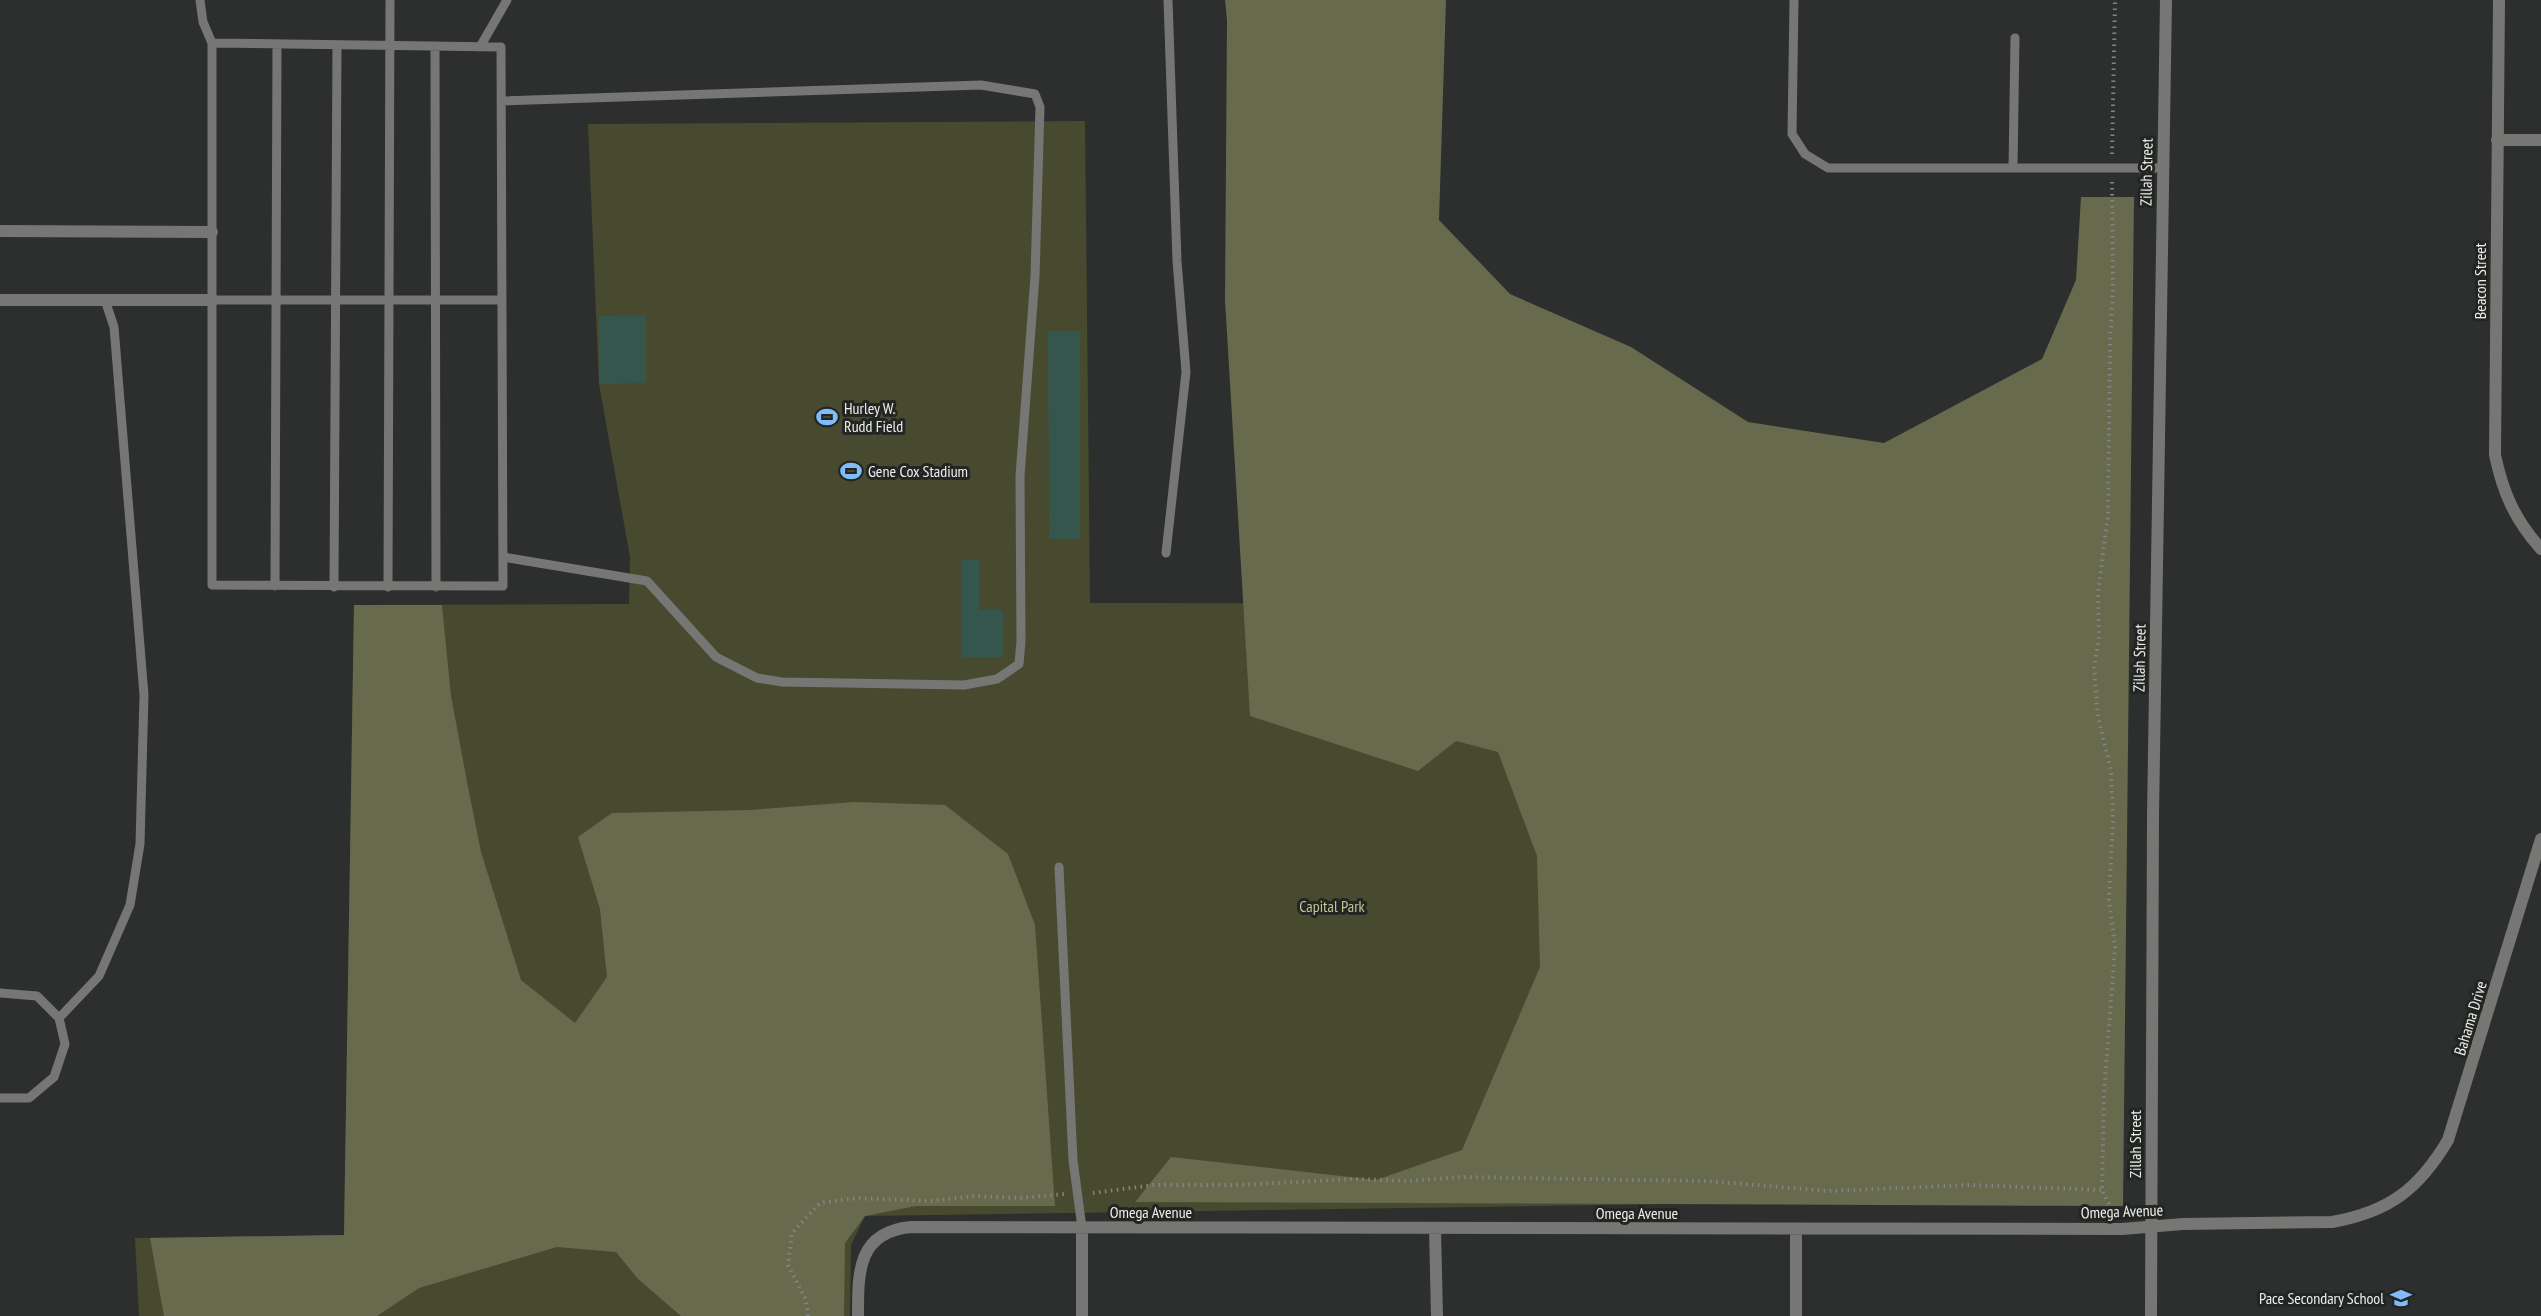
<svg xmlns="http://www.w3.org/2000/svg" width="2541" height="1316" font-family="'PT Sans Narrow',sans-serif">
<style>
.green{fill:#484a2f}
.forest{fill:#676a4d}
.building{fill:#35564c}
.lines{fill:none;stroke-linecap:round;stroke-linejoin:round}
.path{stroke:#828583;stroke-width:4;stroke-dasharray:1.5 4.5;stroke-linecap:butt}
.service{stroke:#767775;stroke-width:9}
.pedestrian{stroke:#767775;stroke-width:12}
.minor{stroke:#767775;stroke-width:12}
.tertiary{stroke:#767775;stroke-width:12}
.labels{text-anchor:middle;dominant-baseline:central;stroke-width:6;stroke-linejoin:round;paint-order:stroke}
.street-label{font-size:16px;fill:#edefed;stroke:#232523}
.poi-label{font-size:16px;fill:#edefed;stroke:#232523;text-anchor:start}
.park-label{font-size:16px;fill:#c2c892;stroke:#232523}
</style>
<rect width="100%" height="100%" fill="#2c2f2d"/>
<path class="green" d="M 1085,121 L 1090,603 L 1743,604 L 1671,1204 L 865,1216 L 851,1245 L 850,1316 L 139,1316 L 135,1238 L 344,1235 L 354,605 L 629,604 L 630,557 L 599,384 L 588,124 Z"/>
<path class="forest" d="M 1225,0 L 1446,0 L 1439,220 L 1510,294 L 1631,347 L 1748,422 L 1884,443 L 2042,359 L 2076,280 L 2081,197 L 2134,197 L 2123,1206 L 1135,1202 L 1171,1157 L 1376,1180 L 1462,1150 L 1540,967 L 1537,856 L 1498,752 L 1456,741 L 1418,771 L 1250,716 L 1225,300 L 1227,20 Z
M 354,605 L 442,605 L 451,696 L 468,787 L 481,852 L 521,980 L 575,1023 L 607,977 L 600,909 L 578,837 L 612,813 L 750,810 L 854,802 L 945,805 L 1008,854 L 1035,925 L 1055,1206 L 916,1206 L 865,1216 L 845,1243 L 844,1316 L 681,1316 L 638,1279 L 616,1252 L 557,1247 L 419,1288 L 377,1316 L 164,1316 L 150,1238 L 344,1235 Z"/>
<path class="building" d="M 646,315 L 646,383 L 599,384 L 599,316 Z
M 1048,331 L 1080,331 L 1080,539 L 1049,539 Z
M 962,560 L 979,560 L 979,610 L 1003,610 L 1003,657 L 961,657 Z"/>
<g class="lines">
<path class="path" d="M 2112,154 L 2115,0
M 2112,182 L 2113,291 L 2110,340 L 2108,515 L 2098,593 L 2099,637 L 2094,668 L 2098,717 L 2111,770 L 2113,818 L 2109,900 L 2115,947 L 2104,1094 L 2102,1190 L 2113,1212
M 1093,1193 L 1153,1185 L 1239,1185 L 1354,1179 L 1407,1181 L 1460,1177 L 1706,1181 L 1829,1191 L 1970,1185 L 2102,1190
M 808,1316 L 806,1300 L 788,1265 L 792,1233 L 820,1203 L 856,1198 L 930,1201 L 975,1196 L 1020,1198 L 1065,1194"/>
<path class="service" d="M 200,0 L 203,22 L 212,43 L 212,585 L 503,586 L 501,47 L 212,43
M 1794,0 L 1792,134 L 1805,154 L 1828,168 L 2162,168
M 435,46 L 436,587
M 480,47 L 507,0
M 501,101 L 981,85 L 1035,94 L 1040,107 L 1035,276 L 1020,476 L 1021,641 L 1019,664 L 997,679 L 964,685 L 782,682 L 757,678 L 716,657 L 647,581 L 503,557
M 2013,168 L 2015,38
M 211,300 L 502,300
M 1166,553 L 1186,372 L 1177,261 L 1168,0
M 275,586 L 277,44
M 334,587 L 337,45
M 388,587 L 390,0
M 1059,867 L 1073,1160 L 1082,1228
M 0,993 L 37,996 L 59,1018 L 65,1044 L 54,1077 L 29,1098 L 0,1098
M 59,1018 L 99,976 L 130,905 L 140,844 L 144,695 L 114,327 L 105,300"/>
<path class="pedestrian" d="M 0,231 L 212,232
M 0,300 L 211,300"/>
<path class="minor" d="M 2499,0 L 2495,455 C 2503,493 2515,520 2541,549
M 2497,140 L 2541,140
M 1082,1228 L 1082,1316
M 1435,1229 L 1437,1316
M 1796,1230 L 1796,1316
M 858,1316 C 858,1273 857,1232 911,1227 L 2122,1229 L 2183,1224 L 2332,1222 C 2389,1212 2419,1189 2448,1140 L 2541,839"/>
<path class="tertiary" d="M 2151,1316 L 2153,816 L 2166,0"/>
</g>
<defs>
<symbol id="stadium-bare" viewBox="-9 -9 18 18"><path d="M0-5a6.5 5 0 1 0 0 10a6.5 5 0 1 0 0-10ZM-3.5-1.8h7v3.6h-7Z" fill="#81bcfa" stroke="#232523" stroke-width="2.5" paint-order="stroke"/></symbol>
<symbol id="school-bare" viewBox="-9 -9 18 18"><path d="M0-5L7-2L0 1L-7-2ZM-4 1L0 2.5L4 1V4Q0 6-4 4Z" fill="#81bcfa" stroke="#232523" stroke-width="2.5" paint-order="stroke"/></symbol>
</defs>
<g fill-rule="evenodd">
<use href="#stadium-bare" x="812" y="402" width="30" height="30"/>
<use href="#stadium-bare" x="836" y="456" width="30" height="30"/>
<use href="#school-bare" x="2386" y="1283" width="30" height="30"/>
</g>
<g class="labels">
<g class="street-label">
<text transform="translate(2146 172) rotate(-89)">Zillah Street</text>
<text transform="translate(2480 281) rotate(-90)">Beacon Street</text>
<text transform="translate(2139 658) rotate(-89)">Zillah Street</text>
<text transform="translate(2470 1018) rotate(-73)">Bahama Drive</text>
<text transform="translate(2135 1144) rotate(-90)">Zillah Street</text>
<text transform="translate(2122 1211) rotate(-2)">Omega Avenue</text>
<text x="1151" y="1212">Omega Avenue</text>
<text x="1637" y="1213">Omega Avenue</text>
</g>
<g class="poi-label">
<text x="844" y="408">Hurley W.<tspan x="844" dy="18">Rudd Field</tspan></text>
<text x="868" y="471">Gene Cox Stadium</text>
<text x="2384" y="1298" text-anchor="end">Pace Secondary School</text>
</g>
<g class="park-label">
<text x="1332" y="906">Capital Park</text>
</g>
</g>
</svg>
